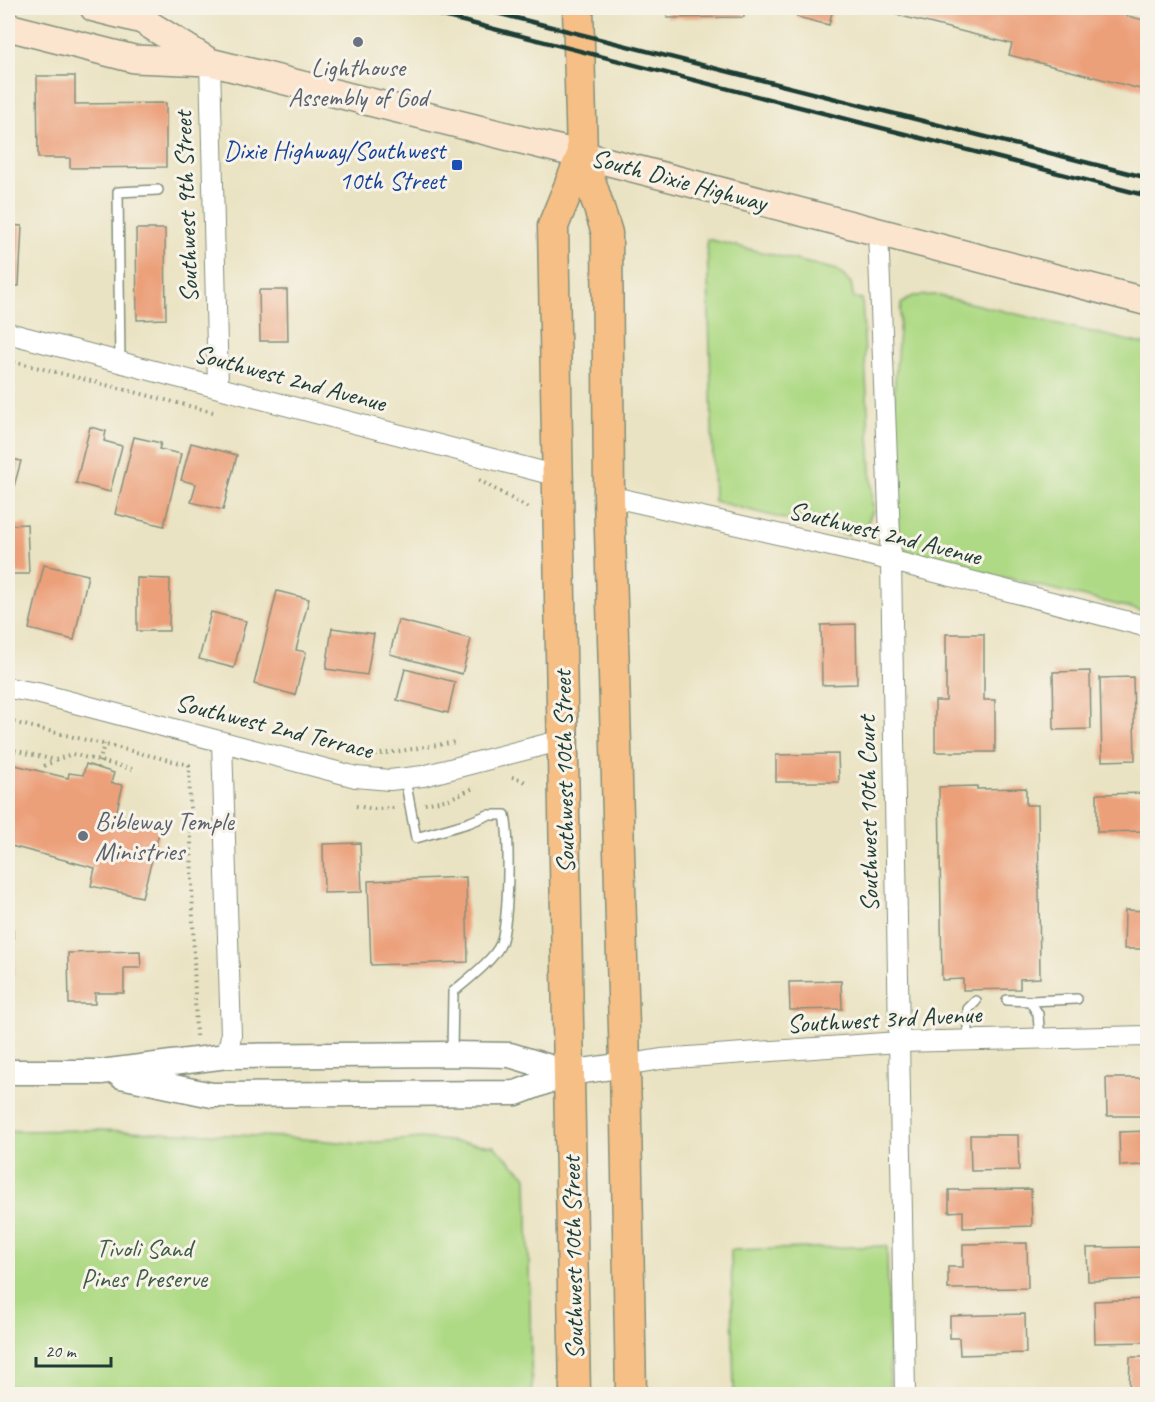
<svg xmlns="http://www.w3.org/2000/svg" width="1155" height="1402" font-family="Caveat,sans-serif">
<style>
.green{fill:#afda85;stroke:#678c5c;stroke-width:1.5}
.building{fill:#eca07a}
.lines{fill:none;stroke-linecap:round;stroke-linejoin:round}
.service-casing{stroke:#84907c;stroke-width:12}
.minor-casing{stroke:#84907c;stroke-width:22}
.tertiary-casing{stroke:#84907c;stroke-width:27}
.secondary-casing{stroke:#84907c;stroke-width:30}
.primary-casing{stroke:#84907c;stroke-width:33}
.path{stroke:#84907c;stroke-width:4;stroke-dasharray:1.5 4.5;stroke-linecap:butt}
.service{stroke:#fff;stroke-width:9}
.minor{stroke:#fff;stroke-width:20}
.tertiary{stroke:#fff;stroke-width:24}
.secondary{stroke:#fbe5cf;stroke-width:27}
.primary{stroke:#f5bf86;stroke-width:30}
.rail{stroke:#1f3d34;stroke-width:4.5}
.worship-dot{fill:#6b7280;stroke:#f7f3e8;stroke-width:2}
.transit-dot{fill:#1a4fb4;stroke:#f7f3e8;stroke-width:2}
.labels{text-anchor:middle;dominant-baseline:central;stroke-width:6;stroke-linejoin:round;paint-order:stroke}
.worship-label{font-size:26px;fill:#5b616d;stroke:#f7f3e8}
.transit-label{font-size:26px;fill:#164399;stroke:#f7f3e8;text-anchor:end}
.street-label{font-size:26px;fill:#1f3d34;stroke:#f7f3e8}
.park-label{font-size:26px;fill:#3c5c44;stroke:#f7f3e8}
</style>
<rect width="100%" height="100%" fill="#f7f3e8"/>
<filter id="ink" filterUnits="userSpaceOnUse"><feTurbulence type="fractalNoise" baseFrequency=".0167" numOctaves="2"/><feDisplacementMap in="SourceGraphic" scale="12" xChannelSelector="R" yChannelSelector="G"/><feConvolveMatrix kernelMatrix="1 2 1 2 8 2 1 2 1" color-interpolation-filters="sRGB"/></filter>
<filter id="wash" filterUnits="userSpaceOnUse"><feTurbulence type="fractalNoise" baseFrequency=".008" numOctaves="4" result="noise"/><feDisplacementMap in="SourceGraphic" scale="24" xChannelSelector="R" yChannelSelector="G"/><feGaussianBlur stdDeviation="1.35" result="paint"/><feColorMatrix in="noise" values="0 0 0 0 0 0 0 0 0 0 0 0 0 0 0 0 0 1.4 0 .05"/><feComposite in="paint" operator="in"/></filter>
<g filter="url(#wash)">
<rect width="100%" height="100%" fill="#eae3c3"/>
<path class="green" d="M 707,239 L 837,270 L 851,283 L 854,298 L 862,299 L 873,510 L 866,526 L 847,535 L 714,501 Z
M 936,295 L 1147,345 L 1147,612 L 908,554 L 898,542 L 894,394 L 901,304 L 913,296 Z
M 99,1130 L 283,1137 L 360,1144 L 421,1138 L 494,1146 L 527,1177 L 532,1394 L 8,1394 L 8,1131 Z
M 887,1246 L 890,1394 L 734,1394 L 731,1250 Z"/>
<g id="blocks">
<path class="building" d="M 667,8 L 743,8 L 744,17 L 667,18 Z
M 797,8 L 833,8 L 829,25 L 797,17 Z
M 899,8 L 1096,8 L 1148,21 L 1148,91 L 1009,55 L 1012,44 L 897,15 Z
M 37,76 L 75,76 L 75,104 L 166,103 L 166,167 L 70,168 L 70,158 L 38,158 Z
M 8,225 L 22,226 L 19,286 L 8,285 Z
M 136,229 L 165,229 L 166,319 L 137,320 Z
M 259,290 L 287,290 L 288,341 L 260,341 Z
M 90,427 L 106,431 L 104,441 L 122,446 L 110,492 L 76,483 Z
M 134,437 L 161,443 L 159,449 L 181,454 L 164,526 L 115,514 Z
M 191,443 L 237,455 L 223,510 L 191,502 L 196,484 L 181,480 Z
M 8,458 L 21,461 L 8,508 Z
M 27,524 L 29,574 L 8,574 L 8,525 Z
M 44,565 L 88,575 L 74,640 L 29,629 Z
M 137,578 L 170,579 L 169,631 L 137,631 Z
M 277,591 L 309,599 L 296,650 L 306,652 L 295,695 L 254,684 Z
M 211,612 L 246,621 L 234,668 L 199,659 Z
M 398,620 L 471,639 L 462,674 L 390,654 Z
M 856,624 L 857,684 L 822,685 L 821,625 Z
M 332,628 L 374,634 L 367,675 L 326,669 Z
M 946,634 L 984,634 L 984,700 L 995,700 L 995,752 L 935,752 L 935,701 L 946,701 Z
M 405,669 L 455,682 L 448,713 L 397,700 Z
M 1090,671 L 1091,729 L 1054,730 L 1053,672 Z
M 1133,677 L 1135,760 L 1102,761 L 1100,678 Z
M 838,754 L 839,782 L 776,782 L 776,755 Z
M 11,764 L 68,778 L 69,773 L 83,775 L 86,764 L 114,773 L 111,783 L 123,785 L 116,814 L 161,826 L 142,897 L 91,886 L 95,868 L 11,846 L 8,856 L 8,781 Z
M 977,786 L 977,789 L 1026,788 L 1026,805 L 1038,805 L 1040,978 L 1020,979 L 1020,989 L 963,990 L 963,979 L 942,980 L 939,787 Z
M 1148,793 L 1148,831 L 1097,832 L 1097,794 Z
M 360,843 L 362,892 L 324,893 L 323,844 Z
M 466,877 L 468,962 L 371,965 L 368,881 Z
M 1125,910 L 1148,911 L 1148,949 L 1124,949 Z
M 8,930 L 13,930 L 14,974 L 8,974 Z
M 140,951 L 141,968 L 124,968 L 124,993 L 95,993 L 95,1004 L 69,1004 L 68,953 Z
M 841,981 L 842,1009 L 790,1010 L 789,982 Z
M 8,995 L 9,995 L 10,1021 L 8,1021 Z
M 1106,1078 L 1148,1078 L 1148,1116 L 1107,1116 Z
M 1148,1131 L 1148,1165 L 1120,1166 L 1119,1132 Z
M 970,1135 L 1018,1135 L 1019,1170 L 971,1171 Z
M 1031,1189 L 1032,1226 L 963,1228 L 963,1211 L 949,1212 L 949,1190 Z
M 1027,1243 L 1028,1288 L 948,1289 L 948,1267 L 963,1267 L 963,1244 Z
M 1148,1247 L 1148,1279 L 1088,1281 L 1087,1248 Z
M 1148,1299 L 1148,1342 L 1095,1343 L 1094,1301 Z
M 1025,1314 L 1026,1353 L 960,1355 L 959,1338 L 950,1338 L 950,1316 Z
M 1130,1357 L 1148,1357 L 1148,1394 L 1129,1394 Z"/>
</g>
</g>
<g filter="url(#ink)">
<use href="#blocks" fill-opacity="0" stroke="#84907c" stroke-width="1.5"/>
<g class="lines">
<defs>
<path id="service" d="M 120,362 L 118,192 L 158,190
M 405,779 L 416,838 L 468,823 L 488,815 L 505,815 C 510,841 509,919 501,943 C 495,959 466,981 453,992 L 452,1052
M 1007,1000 L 1030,1001 L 1038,1014 L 1040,1039
M 1030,1001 L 1077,999
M 968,1041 L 968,1009 L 976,1001"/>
<path id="minor" d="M 210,62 L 218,387
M 878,232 L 891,561 L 905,1394
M 8,333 L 558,476
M 609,496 L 866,554 L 1148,627
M 8,688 L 37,693 L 356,777 L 390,780 L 423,776 L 563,740
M 222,742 L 231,1036 L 227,1056
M 625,1065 L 661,1059 L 898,1042 L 1148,1036"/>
<path id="tertiary" d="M 8,1072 L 101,1072 L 227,1056 L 452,1054 L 510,1055 L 569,1073
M 121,1076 L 212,1095 L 516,1093 L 569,1073 L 625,1065"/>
<path id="secondary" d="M 94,8 L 142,20 L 208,61
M 8,27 L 134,59 L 210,62 L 582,155 L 1148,302"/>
<path id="primary" d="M 578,8 L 582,155 L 607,233 L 609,496 L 625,1065 L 631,1394
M 575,1394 L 553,226 L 582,155"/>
</defs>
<use href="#service" class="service-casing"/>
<use href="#minor" class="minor-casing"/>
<use href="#tertiary" class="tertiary-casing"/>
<use href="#secondary" class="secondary-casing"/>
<use href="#primary" class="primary-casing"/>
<path class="path" d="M 8,360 L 213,412
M 479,480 L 530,509
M 8,721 L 189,765 L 196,1036
M 9,749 L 55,760 L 72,754 L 132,769
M 375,755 L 456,742
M 44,766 L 55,761
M 98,768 L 104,744
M 512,777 L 520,779 L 528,784
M 425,804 L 449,799 L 474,788
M 356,806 L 375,809 L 394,808"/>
<use href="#service" class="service"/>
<use href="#minor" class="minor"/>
<use href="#tertiary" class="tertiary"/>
<use href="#secondary" class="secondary"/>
<use href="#primary" class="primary"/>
<path class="rail" d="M 412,8 L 1148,196
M 477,8 L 1148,178"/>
</g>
</g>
<g class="worship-dot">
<circle cx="358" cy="42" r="6"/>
<circle cx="83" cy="836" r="6"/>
</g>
<rect class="transit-dot" x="451" y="159" width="12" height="12" rx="3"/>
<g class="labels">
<g class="worship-label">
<text x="358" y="67">Lighthouse<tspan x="358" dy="30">Assembly of God</tspan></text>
<text x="95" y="821" text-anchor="start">Bibleway Temple<tspan x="95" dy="30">Ministries</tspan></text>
</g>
<g class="transit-label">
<text x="445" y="150">Dixie Highway/Southwest<tspan x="445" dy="30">10th Street</tspan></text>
</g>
<g class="street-label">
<text transform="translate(679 180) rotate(15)">South Dixie Highway</text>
<text transform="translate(186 207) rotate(-92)">Southwest 9th Street</text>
<text transform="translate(290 378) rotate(15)">Southwest 2nd Avenue</text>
<text transform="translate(885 533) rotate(14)">Southwest 2nd Avenue</text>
<text transform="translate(274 726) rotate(14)">Southwest 2nd Terrace</text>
<text transform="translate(564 772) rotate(-91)">Southwest 10th Street</text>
<text transform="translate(868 814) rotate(-91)">Southwest 10th Court</text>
<text transform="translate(884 1019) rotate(-3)">Southwest 3rd Avenue</text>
<text transform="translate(573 1258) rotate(-91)">Southwest 10th Street</text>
</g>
<g class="park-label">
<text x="144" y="1248">Tivoli Sand<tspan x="144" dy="30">Pines Preserve</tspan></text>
</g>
</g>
<rect width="1155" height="1402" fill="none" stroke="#f7f3e8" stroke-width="30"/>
<path d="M36 1357v9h75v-9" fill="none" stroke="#1f3d34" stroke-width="3"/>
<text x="45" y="1357" font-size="18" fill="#1f3d34" stroke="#f7f3e8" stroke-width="4.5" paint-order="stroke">20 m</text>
</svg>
